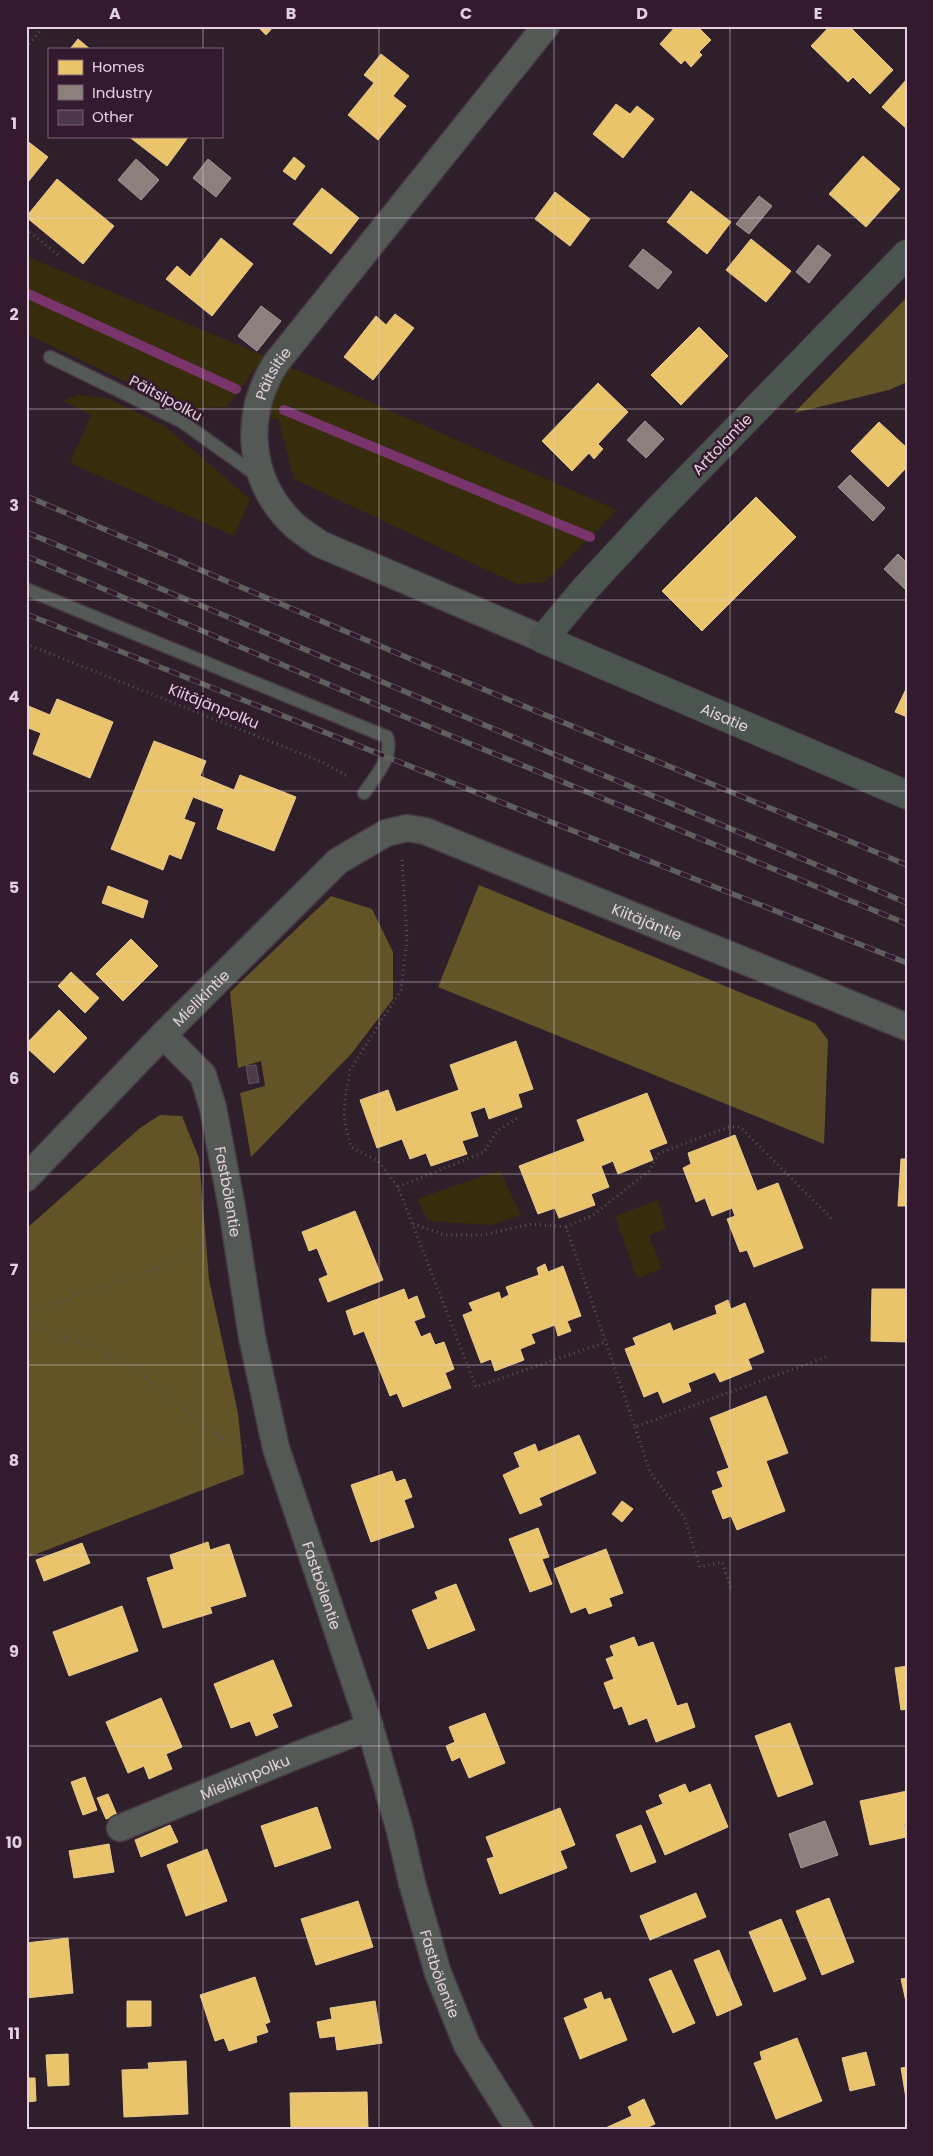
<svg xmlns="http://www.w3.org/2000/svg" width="933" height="2156" font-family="Poppins,sans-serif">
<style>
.green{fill:#372c0c}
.forest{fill:#625426}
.homes{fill:#e9c46a;stroke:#e8c88d}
.industry{fill:#8a817c;stroke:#a5999a}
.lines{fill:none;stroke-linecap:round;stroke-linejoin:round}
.stream{stroke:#79346c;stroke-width:10}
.building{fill:#4e394a;stroke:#62545f}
.lane-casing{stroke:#463a43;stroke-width:15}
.street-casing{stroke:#463a43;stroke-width:29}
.secondary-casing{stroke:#463a43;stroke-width:30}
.path{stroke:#565657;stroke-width:3;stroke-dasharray:1 4;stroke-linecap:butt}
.lane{stroke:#545956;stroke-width:12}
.street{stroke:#545956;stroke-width:26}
.secondary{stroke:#4a554f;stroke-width:28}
.rail-casing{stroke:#5e605f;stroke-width:5.5}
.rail{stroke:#34192f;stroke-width:4;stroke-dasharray:11;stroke-linecap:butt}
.grid{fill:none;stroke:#e4d1df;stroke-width:1;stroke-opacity:0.55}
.labels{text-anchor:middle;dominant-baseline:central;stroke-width:5;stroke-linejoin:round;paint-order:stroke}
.street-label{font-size:15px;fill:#e4d1df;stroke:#34192f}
.neatline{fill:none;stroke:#e4d1df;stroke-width:2}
.grid-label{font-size:16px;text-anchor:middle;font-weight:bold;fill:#e4d1df}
</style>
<rect width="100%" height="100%" fill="#2e1f2b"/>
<path class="green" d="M 26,256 L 265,356 L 227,407 L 182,408 L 26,334 Z
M 288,366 L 617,510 L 545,582 L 517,584 L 294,479 L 278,419 L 264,418 Z
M 78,395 L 107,398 L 165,426 L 250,499 L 234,536 L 70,463 L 91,415 L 63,401 Z
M 500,1170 L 521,1215 L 491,1225 L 428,1221 L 417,1199 Z
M 658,1200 L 666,1228 L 649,1236 L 662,1268 L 637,1279 L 615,1216 Z"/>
<path class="forest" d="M 907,297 L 907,382 L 889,390 L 794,413 Z
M 479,885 L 815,1023 L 828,1040 L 824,1144 L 438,987 Z
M 331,896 L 372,909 L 393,952 L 393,999 L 352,1053 L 251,1157 L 240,1093 L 265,1086 L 261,1061 L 238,1068 L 230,992 Z
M 160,1115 L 182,1116 L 199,1158 L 209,1280 L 238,1413 L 244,1474 L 26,1558 L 26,1229 L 140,1128 Z"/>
<path class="homes" d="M 257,26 L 274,26 L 266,35 Z
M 676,26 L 697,26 L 711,40 L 699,52 L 702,55 L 691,67 L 685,60 L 681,64 L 660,44 Z
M 830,26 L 849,26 L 893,70 L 870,94 L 853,77 L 848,82 L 811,46 Z
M 78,39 L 90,49 L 70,49 Z
M 381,54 L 409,76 L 393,96 L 406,106 L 378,140 L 348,115 L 374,83 L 364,75 Z
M 907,79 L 907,129 L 882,107 Z
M 616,104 L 630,114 L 637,106 L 654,119 L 623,158 L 593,134 Z
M 128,136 L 189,136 L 167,166 Z
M 26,140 L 48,157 L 28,182 L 26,181 Z
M 863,156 L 900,189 L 866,227 L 829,194 Z
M 294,157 L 305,166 L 295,180 L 283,171 Z
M 57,179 L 114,226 L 83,264 L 26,217 Z
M 322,188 L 359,218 L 331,254 L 293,224 Z
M 691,191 L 731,222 L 707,254 L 667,222 Z
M 555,192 L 590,219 L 570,246 L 535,219 Z
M 221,238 L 253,264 L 212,316 L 166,279 L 177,266 L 190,277 Z
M 751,239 L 791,271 L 766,302 L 726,270 Z
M 395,314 L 414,328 L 373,380 L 344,357 L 376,316 L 386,325 Z
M 699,327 L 728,356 L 681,405 L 651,375 Z
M 598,383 L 628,412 L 598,444 L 603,449 L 594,459 L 589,453 L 572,471 L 542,441 Z
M 879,422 L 907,448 L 907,467 L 888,487 L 851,451 Z
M 756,497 L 796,537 L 702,631 L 662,591 Z
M 907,687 L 907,717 L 895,712 Z
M 57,699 L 113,722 L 90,778 L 33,754 L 41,733 L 26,727 L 26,705 L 50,715 Z
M 154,741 L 206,761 L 200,776 L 234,790 L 240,775 L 296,797 L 274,851 L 217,829 L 224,809 L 193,797 L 184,819 L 195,823 L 181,859 L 169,854 L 163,870 L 111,849 Z
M 108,886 L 148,901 L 143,918 L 102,903 Z
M 131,939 L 158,966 L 123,1001 L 96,974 Z
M 71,972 L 99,998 L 85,1013 L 58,986 Z
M 59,1010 L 87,1038 L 54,1073 L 26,1047 L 26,1044 Z
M 516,1041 L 533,1089 L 518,1094 L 522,1107 L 489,1119 L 485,1107 L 470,1112 L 478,1136 L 462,1141 L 467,1154 L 431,1166 L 426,1153 L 410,1159 L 402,1139 L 377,1148 L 360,1100 L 388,1090 L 396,1112 L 459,1090 L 450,1065 Z
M 647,1093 L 667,1143 L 649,1150 L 653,1160 L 618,1174 L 613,1161 L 601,1166 L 609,1187 L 591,1194 L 595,1205 L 559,1218 L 555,1208 L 538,1214 L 519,1166 L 585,1141 L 577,1120 Z
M 735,1135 L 757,1191 L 778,1183 L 803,1248 L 754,1267 L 747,1250 L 740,1252 L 727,1219 L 735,1216 L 732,1208 L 712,1216 L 705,1198 L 696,1202 L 683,1168 L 691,1164 L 688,1153 Z
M 901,1159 L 907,1159 L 907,1206 L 898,1206 Z
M 355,1211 L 383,1280 L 328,1302 L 319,1279 L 328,1275 L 317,1248 L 309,1251 L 302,1232 Z
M 545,1264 L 548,1272 L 563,1266 L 581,1316 L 567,1321 L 571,1331 L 558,1336 L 555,1325 L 531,1334 L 535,1343 L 520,1349 L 524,1360 L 495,1371 L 491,1359 L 481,1363 L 463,1315 L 473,1311 L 469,1303 L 499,1292 L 501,1299 L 509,1295 L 506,1287 L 539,1275 L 537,1268 Z
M 404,1289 L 408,1300 L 417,1296 L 425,1317 L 414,1321 L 421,1337 L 430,1333 L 435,1345 L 444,1342 L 454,1369 L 445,1373 L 451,1388 L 403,1407 L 397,1393 L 390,1396 L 364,1331 L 354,1335 L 346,1311 Z
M 872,1289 L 907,1289 L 907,1342 L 871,1341 Z
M 728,1300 L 731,1309 L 745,1303 L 764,1352 L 748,1359 L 752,1369 L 720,1382 L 715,1372 L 688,1383 L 691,1391 L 663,1403 L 658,1391 L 644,1397 L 625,1349 L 636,1345 L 633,1338 L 670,1323 L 673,1331 L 717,1314 L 715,1306 Z
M 766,1396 L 788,1453 L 766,1461 L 785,1511 L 737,1530 L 731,1516 L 723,1519 L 712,1491 L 723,1487 L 717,1472 L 729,1468 L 710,1418 Z
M 579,1435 L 596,1473 L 539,1498 L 542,1505 L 520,1514 L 503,1475 L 520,1467 L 514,1453 L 535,1444 L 538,1452 Z
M 392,1471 L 396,1482 L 405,1479 L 412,1497 L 404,1500 L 414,1527 L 371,1542 L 351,1485 Z
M 622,1501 L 633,1509 L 622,1522 L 612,1514 Z
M 538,1528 L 549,1557 L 542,1559 L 552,1584 L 530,1592 L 509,1539 Z
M 208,1542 L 210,1550 L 229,1544 L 246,1596 L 210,1607 L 212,1613 L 163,1628 L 147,1578 L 174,1569 L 170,1555 Z
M 82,1543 L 90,1563 L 44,1581 L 36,1560 Z
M 606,1549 L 623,1593 L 609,1598 L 612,1606 L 589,1614 L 586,1607 L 571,1613 L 554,1569 Z
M 456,1584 L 475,1630 L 428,1649 L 412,1610 L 438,1599 L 435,1592 Z
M 122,1606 L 138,1651 L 69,1676 L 53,1632 Z
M 634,1637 L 638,1647 L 653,1642 L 677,1706 L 687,1703 L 695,1727 L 656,1742 L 647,1718 L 629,1725 L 622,1706 L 614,1709 L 604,1683 L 614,1679 L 606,1659 L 614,1656 L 610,1646 Z
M 273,1660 L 292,1706 L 272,1714 L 278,1727 L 256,1736 L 250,1721 L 231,1728 L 214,1684 Z
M 907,1666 L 907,1709 L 901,1710 L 895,1668 Z
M 161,1698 L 182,1747 L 166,1754 L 172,1769 L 149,1779 L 144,1766 L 128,1773 L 106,1722 Z
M 485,1713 L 505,1763 L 469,1778 L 460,1757 L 452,1761 L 446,1746 L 455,1742 L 449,1727 Z
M 790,1723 L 813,1784 L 778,1797 L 755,1736 Z
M 85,1777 L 97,1810 L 83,1815 L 71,1782 Z
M 685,1784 L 689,1793 L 710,1784 L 728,1827 L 665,1855 L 646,1811 L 663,1804 L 659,1795 Z
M 907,1791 L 907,1824 L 904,1824 L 906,1837 L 870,1845 L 860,1801 Z
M 108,1794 L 117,1815 L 106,1819 L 97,1798 Z
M 317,1807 L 331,1848 L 275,1867 L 261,1826 Z
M 560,1808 L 575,1845 L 560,1851 L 567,1868 L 500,1894 L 487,1859 L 494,1857 L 486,1837 Z
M 170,1825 L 178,1842 L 141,1857 L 135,1840 Z
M 641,1825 L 656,1862 L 631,1872 L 616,1835 Z
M 109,1844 L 114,1872 L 74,1878 L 69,1851 Z
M 207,1849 L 227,1901 L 186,1916 L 167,1865 Z
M 696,1893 L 706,1917 L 650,1940 L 640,1916 Z
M 829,1898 L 854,1962 L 822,1975 L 796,1911 Z
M 358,1901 L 373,1947 L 316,1965 L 301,1919 Z
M 781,1919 L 806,1979 L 774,1992 L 749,1932 Z
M 68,1938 L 73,1993 L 26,1998 L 26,1943 Z
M 719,1950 L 742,2005 L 717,2016 L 694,1960 Z
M 671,1970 L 695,2023 L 673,2033 L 649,1979 Z
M 255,1977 L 270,2022 L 265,2024 L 268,2032 L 256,2036 L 257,2042 L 229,2051 L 224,2038 L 215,2041 L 200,1995 Z
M 907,1978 L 907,2006 L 901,1979 Z
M 601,1992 L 604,2000 L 610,1998 L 627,2040 L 580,2059 L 564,2018 L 588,2008 L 584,1999 Z
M 127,2001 L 151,2001 L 151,2026 L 127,2027 Z
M 375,2001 L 382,2043 L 337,2050 L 335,2036 L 320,2038 L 317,2022 L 332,2019 L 330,2008 Z
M 797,2038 L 822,2101 L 776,2119 L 754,2063 L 762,2060 L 760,2052 Z
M 866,2052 L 875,2085 L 850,2091 L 842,2058 Z
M 68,2054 L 69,2085 L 48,2086 L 46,2055 Z
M 186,2061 L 188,2114 L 124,2117 L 122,2070 L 149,2069 L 148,2063 Z
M 907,2067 L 907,2104 L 901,2068 Z
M 26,2078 L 35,2078 L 36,2101 L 26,2102 Z
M 367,2092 L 368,2129 L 291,2130 L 290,2093 Z
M 644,2099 L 655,2124 L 646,2128 L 647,2130 L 601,2130 L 632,2116 L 628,2107 Z"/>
<path class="industry" d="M 136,159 L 159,180 L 141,200 L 118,180 Z
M 208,159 L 231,178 L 216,197 L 193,178 Z
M 759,196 L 772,206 L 749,234 L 736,224 Z
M 818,245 L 831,255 L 809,283 L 796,272 Z
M 643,249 L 672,272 L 658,289 L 629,266 Z
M 261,306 L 281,321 L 257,351 L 238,336 Z
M 645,421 L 664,439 L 646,458 L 627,440 Z
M 850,475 L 885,508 L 873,521 L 838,487 Z
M 898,554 L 907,563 L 906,590 L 884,569 Z
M 825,1821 L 838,1855 L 801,1868 L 789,1834 Z"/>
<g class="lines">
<path class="stream" d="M 26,293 L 236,389
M 284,410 L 590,537"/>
</g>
<path class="building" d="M 256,1065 L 259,1082 L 249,1084 L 246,1066 Z"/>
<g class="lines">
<defs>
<path id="lane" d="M 50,357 L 181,421 L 259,477
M 26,589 L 387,737 C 394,756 374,779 364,793"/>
<g id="street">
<path id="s1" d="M 543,639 L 320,544 C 312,538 303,533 295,526 C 248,482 242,417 276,363 L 546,26"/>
<path id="s2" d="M 163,1035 L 203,1075 L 213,1108 L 232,1208 L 252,1337 L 276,1448 L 370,1727 L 400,1831 L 412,1883 L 438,1973 L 467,2045 L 520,2130"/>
<path id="s3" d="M 26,1178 L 163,1035 L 338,861 L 386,833 L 407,828 L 425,831 L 907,1027"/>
<path id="s4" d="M 120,1828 L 300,1754 L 370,1727"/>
</g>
<g id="secondary">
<path id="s5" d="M 907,254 L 658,510 L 585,589 L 543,639 L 907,795"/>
</g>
</defs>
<use href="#lane" class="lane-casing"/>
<use href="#street" class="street-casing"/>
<use href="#secondary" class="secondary-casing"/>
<path class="path" d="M 26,48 L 44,26
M 26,229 L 61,257
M 26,644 L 322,762 L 347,776
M 402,860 L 407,940 L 401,990 L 350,1070 L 345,1099 L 344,1119 L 351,1147 L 378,1161 L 398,1187 L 476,1387 L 606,1342
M 398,1187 L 484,1152 L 497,1131 L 519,1117
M 413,1224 L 445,1235 L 483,1235 L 531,1224 L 566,1227 L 635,1427 L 826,1357
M 566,1227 L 593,1215 L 649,1171 L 659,1153 L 729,1127 L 740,1127 L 833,1220
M 26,1313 L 187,1258 L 208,1245
M 26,1324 L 98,1348 L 148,1379 L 215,1435 L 238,1446 L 246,1446
M 635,1427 L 650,1472 L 684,1517 L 700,1567 L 722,1562 L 731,1588"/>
<use href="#lane" class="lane"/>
<use href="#street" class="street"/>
<use href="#secondary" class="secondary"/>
<defs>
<path id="rail" d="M 26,496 L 425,665 L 907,865
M 26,532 L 907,903
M 26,556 L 403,716 L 907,924
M 26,614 L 907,963"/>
</defs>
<use href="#rail" class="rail-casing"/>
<use href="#rail" class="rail"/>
</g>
<path class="grid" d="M 203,26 L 203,49M 379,26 L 379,2130M 554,26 L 554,2130M 730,26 L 730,2130M 203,136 L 203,2130M 26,218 L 907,218M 26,409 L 907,409M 26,600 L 907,600M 26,791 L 907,791M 26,982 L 907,982M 26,1174 L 907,1174M 26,1365 L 907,1365M 26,1555 L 907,1555M 26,1746 L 907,1746M 26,1938 L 907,1938"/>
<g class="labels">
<g class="street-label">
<text stroke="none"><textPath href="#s1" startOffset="441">Päitsitie</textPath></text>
<text transform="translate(166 398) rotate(28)">Päitsipolku</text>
<text transform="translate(722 444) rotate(-46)">Arttolantie</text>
<text transform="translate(214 706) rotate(22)">Kiitäjänpolku</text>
<text stroke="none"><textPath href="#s5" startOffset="728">Aisatie</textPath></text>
<text stroke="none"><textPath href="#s3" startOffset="780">Kiitäjäntie</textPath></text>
<text stroke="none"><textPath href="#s3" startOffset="251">Mielikintie</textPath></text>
<text stroke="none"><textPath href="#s2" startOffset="176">Fastbölentie</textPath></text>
<text stroke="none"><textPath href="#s2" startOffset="582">Fastbölentie</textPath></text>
<text stroke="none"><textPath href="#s4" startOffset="135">Mielikinpolku</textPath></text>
<text stroke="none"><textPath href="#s2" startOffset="988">Fastbölentie</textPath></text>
</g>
</g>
<rect width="933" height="2156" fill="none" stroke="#34192f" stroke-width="55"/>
<rect x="48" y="48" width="175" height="90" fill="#34192f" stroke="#7a6375"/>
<rect x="58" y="60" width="25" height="15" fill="#e9c46a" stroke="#7a6375"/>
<text x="92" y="72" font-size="15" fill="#e4d1df">Homes</text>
<rect x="58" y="85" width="25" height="15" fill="#8a817c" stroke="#7a6375"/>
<text x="92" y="98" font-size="15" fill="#e4d1df">Industry</text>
<rect x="58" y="110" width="25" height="15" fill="#4e394a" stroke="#7a6375"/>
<text x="92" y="122" font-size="15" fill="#e4d1df">Other</text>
<rect x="28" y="28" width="878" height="2100" class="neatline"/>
<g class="grid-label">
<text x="115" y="19">A</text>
<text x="291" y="19">B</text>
<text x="466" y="19">C</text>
<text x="642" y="19">D</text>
<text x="818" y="19">E</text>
<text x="14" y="129">1</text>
<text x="14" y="320">2</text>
<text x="14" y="511">3</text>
<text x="14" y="702">4</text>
<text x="14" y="893">5</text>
<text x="14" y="1084">6</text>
<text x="14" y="1275">7</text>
<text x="14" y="1466">8</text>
<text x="14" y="1657">9</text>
<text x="14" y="1848">10</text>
<text x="14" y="2039">11</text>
</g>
</svg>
